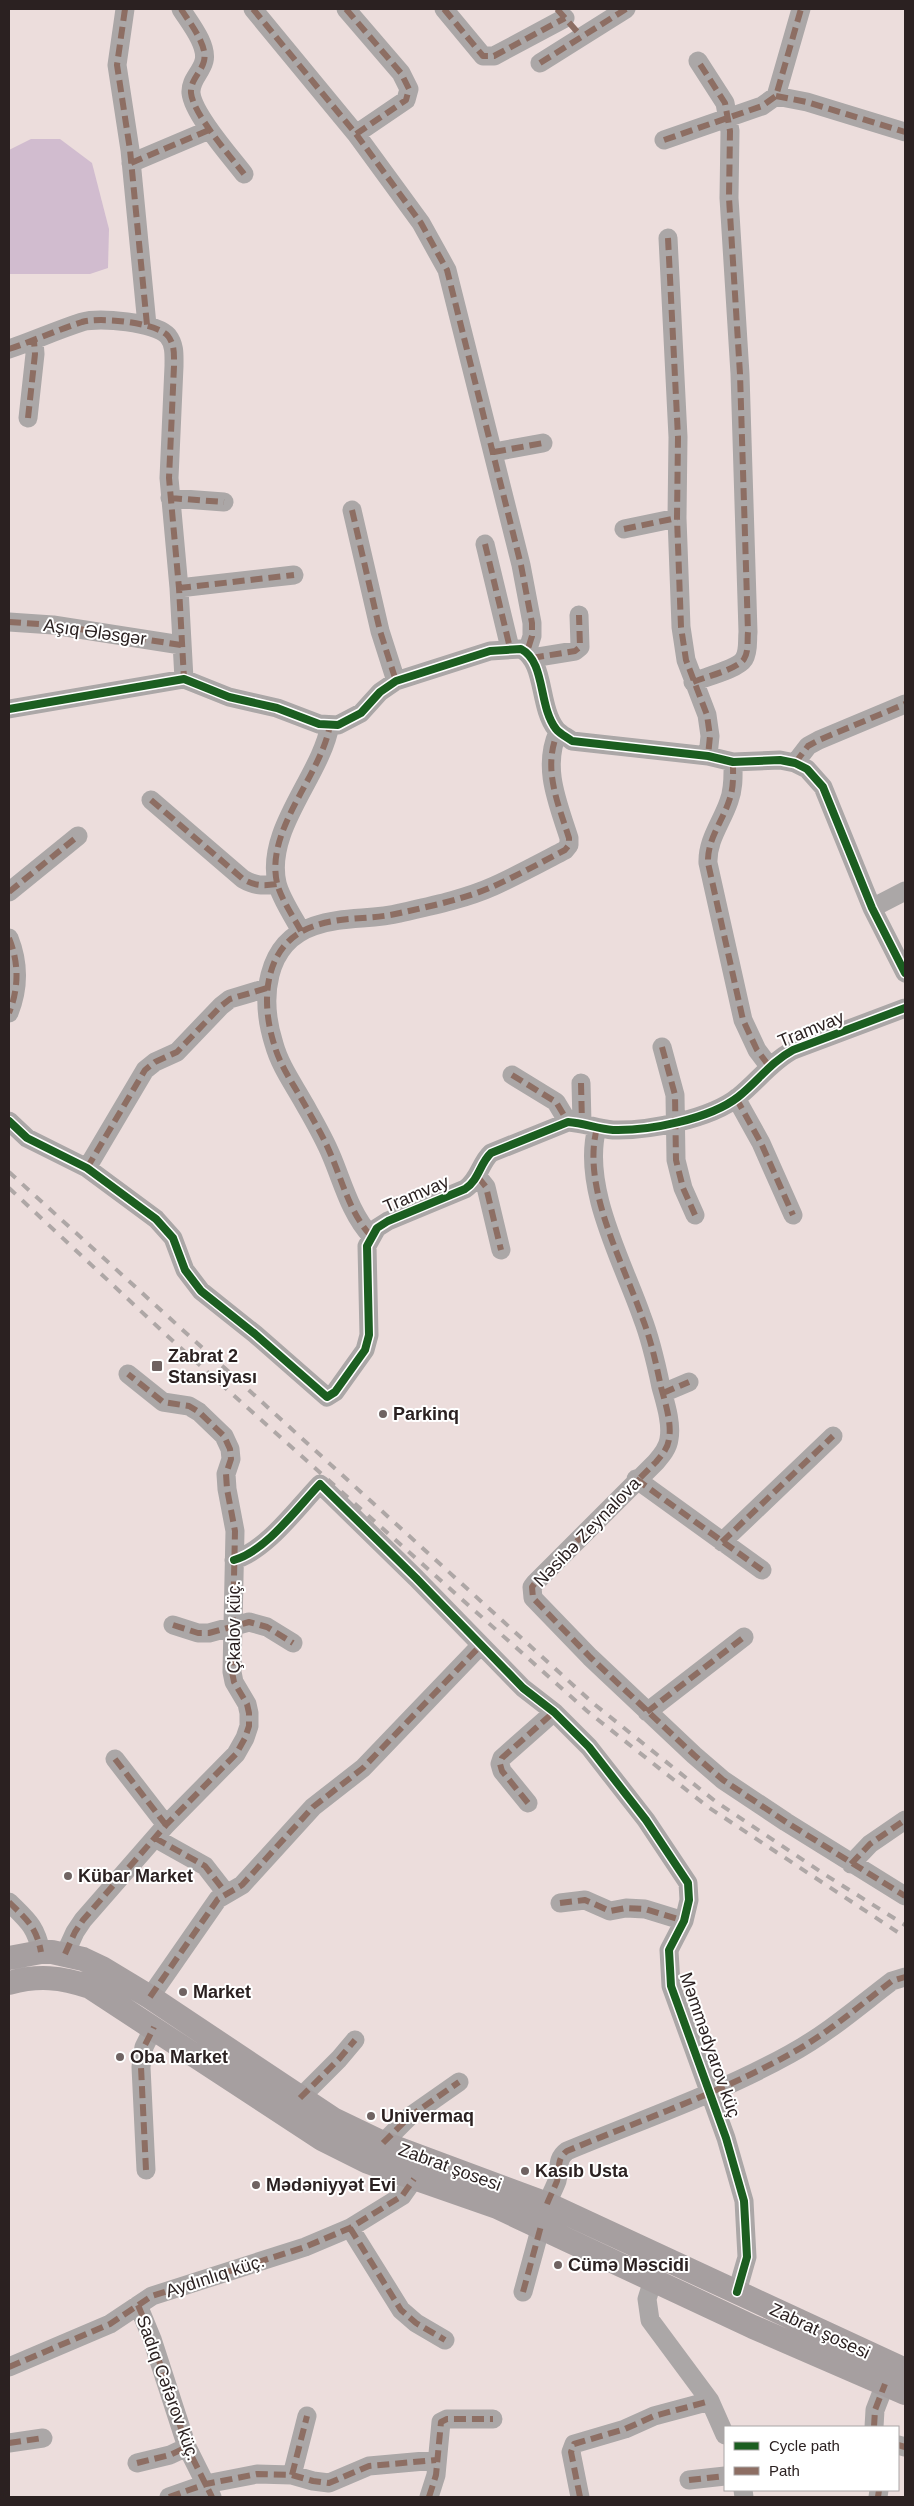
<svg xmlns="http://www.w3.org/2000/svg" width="914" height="2506" font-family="Helvetica,sans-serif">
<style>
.water{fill:#d1bccf}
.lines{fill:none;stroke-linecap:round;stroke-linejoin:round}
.minor{stroke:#aba7a7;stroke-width:19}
.major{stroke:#a69fa0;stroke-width:24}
.rail{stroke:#aea7a6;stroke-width:4;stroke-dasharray:9 9;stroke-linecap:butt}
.quiet{stroke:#8d6e63;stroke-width:6;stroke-dasharray:12 6;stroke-linecap:butt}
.cycleway-casing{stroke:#fff;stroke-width:11}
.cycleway{stroke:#1b5e20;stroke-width:8}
.poi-dot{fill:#6f6362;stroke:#fff;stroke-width:2}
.labels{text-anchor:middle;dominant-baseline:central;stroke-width:4;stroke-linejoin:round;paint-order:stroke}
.street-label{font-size:18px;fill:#2b2121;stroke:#fff}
.poi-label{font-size:18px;font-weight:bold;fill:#2b2121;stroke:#fff;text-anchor:start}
</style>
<rect width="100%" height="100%" fill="#ecdddc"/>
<path class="water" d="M 31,139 L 60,139 L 92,163 L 109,229 L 108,268 L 90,274 L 9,274 L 9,150 Z"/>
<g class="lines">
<path class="minor" d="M 125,9 L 117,65 L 130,150 L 147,325
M 181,9 C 189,22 208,45 204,61 C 201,73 190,80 191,93 C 193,114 231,157 244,174
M 253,9 L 356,134 L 421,223 L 447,270 L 521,565 L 532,623 L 532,636 L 527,652
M 346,9 L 401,73 L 409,89 L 406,100 L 356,134
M 444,9 L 483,56 L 494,56 L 565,18
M 540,63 L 626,9
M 776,96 L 807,102 L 905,132
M 664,140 L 762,106 L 776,96 L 801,9
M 131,163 L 209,130
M 668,238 L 678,437 L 677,518 L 681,627 L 686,660 L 707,715 L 710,736 L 708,756
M 9,349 C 33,341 57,330 82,322 C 99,317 156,322 168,336 C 175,345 174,355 174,366 L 169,478 L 179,588 L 184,679
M 28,418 L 35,354 L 34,341
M 494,452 L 543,443
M 170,498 L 224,502
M 352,510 L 380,631 L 396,681
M 624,529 L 677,518
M 485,544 L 510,648
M 179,588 L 294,575
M 9,622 L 53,625 L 181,645
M 532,658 L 575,651 L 580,647 L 579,615
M 693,682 C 705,677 738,669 744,659 C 749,651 747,640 748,632 L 740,374 L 729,198 L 730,131 L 725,103 L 698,61
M 9,709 L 184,679 L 229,697 L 277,708 L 319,724 L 338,725 L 361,713 L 380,692 L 396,681 L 490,651 L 521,649 C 546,662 538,706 556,729 C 560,734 567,737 572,741 L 708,756 L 733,762 L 780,760 L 795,763 L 807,769 L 823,787 L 872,908 L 905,973
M 733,762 C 733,775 734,788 729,801 C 722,822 707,840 708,863 L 743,1020 L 757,1050 L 769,1066
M 795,763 L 808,746 L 819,740 L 905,704
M 151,800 L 243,879 C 255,886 263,886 277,884
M 9,892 L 78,836
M 872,908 L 905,891
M 301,931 C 294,918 280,897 277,883 C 265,829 321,776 330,725
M 9,938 C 19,963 19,988 9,1013
M 662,1047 L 675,1095 L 676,1160 L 683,1188 L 695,1215
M 512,1075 L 556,1102 L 568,1122
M 581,1083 L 582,1123
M 736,1098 L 761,1143 L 793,1215
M 9,1121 L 27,1138 L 87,1168 L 156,1219 L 173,1238 L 185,1270 L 201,1291 L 255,1334 L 327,1397 L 335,1392 L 365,1350 L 369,1335 L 367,1246 L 377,1228 L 388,1221 L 465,1189 C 479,1180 480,1163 491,1153 L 568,1122 C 584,1123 598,1129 613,1130 C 649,1131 710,1119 738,1097 C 758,1081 771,1062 793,1050 L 905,1008
M 597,1128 C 581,1187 623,1262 642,1317 C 651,1340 656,1363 661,1387 C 665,1402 672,1423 669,1439 C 668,1448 662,1455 656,1462 L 535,1583 L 532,1587 L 533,1598 L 590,1657 L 694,1755 L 723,1780 L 786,1822 L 905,1896
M 87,1168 L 145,1070 L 155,1062 L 177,1052 L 221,1006 L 230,999 L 267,988
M 478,1177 L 486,1187 L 501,1250
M 371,1236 C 350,1213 343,1183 331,1155 C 324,1138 314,1121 305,1105 C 294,1085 280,1066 274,1044 C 260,1000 264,943 314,926 C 342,916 372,920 400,913 C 431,906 465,899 494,886 C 518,875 542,862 565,850 L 569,845 L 569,838 C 558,803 542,768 558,732
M 663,1393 L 689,1382
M 636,1479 L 762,1570
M 722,1542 L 833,1436
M 234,1560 C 266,1551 297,1508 320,1484 L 416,1578 L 523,1688 L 554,1712 L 589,1747 L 646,1820 L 688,1883 L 689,1900 L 684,1921 L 669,1950 L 671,1986 L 726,2138 L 744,2201 L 747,2257 L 737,2292
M 173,1625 L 198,1633 L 209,1633 L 249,1622 L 267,1627 L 293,1643
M 647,1712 L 744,1637
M 115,1759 L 166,1825
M 528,1803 L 502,1771 L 500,1764 L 502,1758 L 554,1712
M 155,1838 L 205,1866 L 226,1893
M 851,1864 L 870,1844 L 905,1820
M 9,1902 C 27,1920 36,1926 41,1952
M 560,1903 L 585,1900 L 610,1911 L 626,1908 L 645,1909 L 684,1921
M 65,1954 L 75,1932 L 83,1920 L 166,1825 L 236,1754 L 245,1738 L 249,1726 L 249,1713 L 247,1704 L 234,1682 L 232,1672 L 235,1531 L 227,1489 L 226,1474 L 231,1459 L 230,1449 L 224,1436 L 199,1412 L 189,1406 L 163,1402 L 128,1374
M 150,1997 L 218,1899 L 242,1885 L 313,1807 L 363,1768 L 481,1645
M 300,2098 L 339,2059 L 355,2040
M 383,2143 L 409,2117 L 459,2082
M 146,2170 L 141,2067 L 144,2047 L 154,2027
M 547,2204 C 550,2196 554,2189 557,2181 C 560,2169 556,2159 567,2151 C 641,2120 720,2093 790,2054 C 827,2034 859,2006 892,1981 L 905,1977
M 350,2228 L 401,2310 L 416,2323 L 445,2340
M 653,2280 L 647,2299 L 650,2320 L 710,2401 L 725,2435
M 523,2292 L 541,2226
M 138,2305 L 152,2339 L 187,2447 L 212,2497
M 9,2367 L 110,2324 L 152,2296 L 305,2247 L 350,2228 L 402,2196 L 414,2179
M 874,2427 L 875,2410 L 885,2384
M 9,2443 L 43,2438
M 898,2445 L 905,2447
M 137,2463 L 170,2455 L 187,2447
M 292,2475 L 307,2416
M 689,2480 L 725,2476
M 743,2490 L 744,2497
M 169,2497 L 206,2484 L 257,2474 L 292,2475 L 313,2481 L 329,2483 L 369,2466 L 436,2460
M 429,2497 L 436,2475 L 441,2422 L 447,2419 L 493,2419
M 580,2497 L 571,2452 L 574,2444 L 625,2429 L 654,2416 L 710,2401
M 878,2497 L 879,2490"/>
<path class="major" d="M 9,1958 L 41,1952 L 52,1952 L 83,1959 L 102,1968 L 150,1997 L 333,2119 L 383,2143 L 547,2204 L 905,2370
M 9,1983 C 38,1975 61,1977 90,1987 L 322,2139 L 368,2162 L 497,2207 L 753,2327 L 905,2393"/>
<path class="rail" d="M 9,1172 L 594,1704 L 715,1801 L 824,1874 L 905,1925
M 9,1188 L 175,1343 L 587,1711 L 708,1807 L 905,1937"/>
<path class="quiet" d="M 125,9 L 117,65 L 130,150 L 147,325
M 181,9 C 189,22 208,45 204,61 C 201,73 190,80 191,93 C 193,114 231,157 244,174
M 253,9 L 356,134 L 421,223 L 447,270 L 521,565 L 532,623 L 532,636 L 527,652
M 346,9 L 401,73 L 409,89 L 406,100 L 356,134
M 444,9 L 483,56 L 494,56 L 565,18
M 557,9 L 581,36
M 540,63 L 626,9
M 776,96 L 807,102 L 905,132
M 664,140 L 762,106 L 776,96 L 801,9
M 131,163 L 209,130
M 668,238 L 678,437 L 677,518 L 681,627 L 686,660 L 707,715 L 710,736 L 708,756
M 9,349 C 33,341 57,330 82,322 C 99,317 156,322 168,336 C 175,345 174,355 174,366 L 169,478 L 179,588 L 184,679
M 28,418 L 35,354 L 34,341
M 494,452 L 543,443
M 170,498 L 224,502
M 352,510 L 380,631 L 396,681
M 624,529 L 677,518
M 485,544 L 510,648
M 179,588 L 294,575
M 9,622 L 53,625 L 181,645
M 532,658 L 575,651 L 580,647 L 579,615
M 693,682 C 705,677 738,669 744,659 C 749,651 747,640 748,632 L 740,374 L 729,198 L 730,131 L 725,103 L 698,61
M 733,762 C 733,775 734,788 729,801 C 722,822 707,840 708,863 L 743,1020 L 757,1050 L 769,1066
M 795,763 L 808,746 L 819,740 L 905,704
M 151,800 L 243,879 C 255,886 263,886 277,884
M 9,892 L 78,836
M 301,931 C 294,918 280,897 277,883 C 265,829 321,776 330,725
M 9,938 C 19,963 19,988 9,1013
M 662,1047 L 675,1095 L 676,1160 L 683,1188 L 695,1215
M 512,1075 L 556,1102 L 568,1122
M 581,1083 L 582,1123
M 736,1098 L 761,1143 L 793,1215
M 597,1128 C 581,1187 623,1262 642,1317 C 651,1340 656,1363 661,1387 C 665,1402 672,1423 669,1439 C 668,1448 662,1455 656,1462 L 535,1583 L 532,1587 L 533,1598 L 590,1657 L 694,1755 L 723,1780 L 786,1822 L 905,1896
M 87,1168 L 145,1070 L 155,1062 L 177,1052 L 221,1006 L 230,999 L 267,988
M 478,1177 L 486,1187 L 501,1250
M 371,1236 C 350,1213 343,1183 331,1155 C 324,1138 314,1121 305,1105 C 294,1085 280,1066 274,1044 C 260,1000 264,943 314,926 C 342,916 372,920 400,913 C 431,906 465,899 494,886 C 518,875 542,862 565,850 L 569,845 L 569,838 C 558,803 542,768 558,732
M 663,1393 L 689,1382
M 636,1479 L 762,1570
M 722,1542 L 833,1436
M 173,1625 L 198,1633 L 209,1633 L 249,1622 L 267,1627 L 293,1643
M 647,1712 L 744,1637
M 115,1759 L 166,1825
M 528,1803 L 502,1771 L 500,1764 L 502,1758 L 554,1712
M 155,1838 L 205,1866 L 226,1893
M 851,1864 L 870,1844 L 905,1820
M 9,1902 C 27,1920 36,1926 41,1952
M 560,1903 L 585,1900 L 610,1911 L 626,1908 L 645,1909 L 684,1921
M 65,1954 L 75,1932 L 83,1920 L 166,1825 L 236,1754 L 245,1738 L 249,1726 L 249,1713 L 247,1704 L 234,1682 L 232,1672 L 235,1531 L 227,1489 L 226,1474 L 231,1459 L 230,1449 L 224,1436 L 199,1412 L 189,1406 L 163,1402 L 128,1374
M 150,1997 L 218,1899 L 242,1885 L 313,1807 L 363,1768 L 481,1645
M 300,2098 L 339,2059 L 355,2040
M 383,2143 L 409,2117 L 459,2082
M 146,2170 L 141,2067 L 144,2047 L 154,2027
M 547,2204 C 550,2196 554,2189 557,2181 C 560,2169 556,2159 567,2151 C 641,2120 720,2093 790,2054 C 827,2034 859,2006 892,1981 L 905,1977
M 350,2228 L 401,2310 L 416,2323 L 445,2340
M 523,2292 L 541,2226
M 138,2305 L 152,2339 L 187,2447 L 212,2497
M 9,2367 L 110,2324 L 152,2296 L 305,2247 L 350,2228 L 402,2196 L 414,2179
M 874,2427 L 875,2410 L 885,2384
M 9,2443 L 43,2438
M 898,2445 L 905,2447
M 137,2463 L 170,2455 L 187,2447
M 292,2475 L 307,2416
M 689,2480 L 725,2476
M 169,2497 L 206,2484 L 257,2474 L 292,2475 L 313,2481 L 329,2483 L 369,2466 L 436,2460
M 429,2497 L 436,2475 L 441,2422 L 447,2419 L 493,2419
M 580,2497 L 571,2452 L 574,2444 L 625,2429 L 654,2416 L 710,2401
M 878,2497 L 879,2490"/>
<defs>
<path id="cycleway" d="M 9,709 L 184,679 L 229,697 L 277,708 L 319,724 L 338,725 L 361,713 L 380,692 L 396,681 L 490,651 L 521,649 C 546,662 538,706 556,729 C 560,734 567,737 572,741 L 708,756 L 733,762 L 780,760 L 795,763 L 807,769 L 823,787 L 872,908 L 905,973
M 9,1121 L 27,1138 L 87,1168 L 156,1219 L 173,1238 L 185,1270 L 201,1291 L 255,1334 L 327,1397 L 335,1392 L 365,1350 L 369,1335 L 367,1246 L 377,1228 L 388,1221 L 465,1189 C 479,1180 480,1163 491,1153 L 568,1122 C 584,1123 598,1129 613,1130 C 649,1131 710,1119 738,1097 C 758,1081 771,1062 793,1050 L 905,1008
M 234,1560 C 266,1551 297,1508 320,1484 L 416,1578 L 523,1688 L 554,1712 L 589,1747 L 646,1820 L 688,1883 L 689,1900 L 684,1921 L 669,1950 L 671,1986 L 726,2138 L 744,2201 L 747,2257 L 737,2292"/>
</defs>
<use href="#cycleway" class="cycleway-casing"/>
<use href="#cycleway" class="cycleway"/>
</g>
<g class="poi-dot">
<rect x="151" y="1360" width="12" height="12" rx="2.5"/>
<circle cx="383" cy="1414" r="5"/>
<circle cx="68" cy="1876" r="5"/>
<circle cx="183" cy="1992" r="5"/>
<circle cx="120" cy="2057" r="5"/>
<circle cx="371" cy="2116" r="5"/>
<circle cx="525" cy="2171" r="5"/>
<circle cx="256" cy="2185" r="5"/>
<circle cx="558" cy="2265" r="5"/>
</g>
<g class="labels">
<g class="street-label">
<text transform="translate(95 632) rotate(8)">Aşıq Ələsgər</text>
<text transform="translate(811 1029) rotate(-22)">Tramvay</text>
<text transform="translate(416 1194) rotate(-23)">Tramvay</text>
<text transform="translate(587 1532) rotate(-46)">Nəsibə Zeynalova</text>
<text transform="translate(234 1627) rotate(-90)">Çkalov küç.</text>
<text transform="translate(710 2045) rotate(71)">Məmmədyarov küç</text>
<text transform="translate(450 2167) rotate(20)">Zabrat şosesi</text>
<text transform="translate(215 2276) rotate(-18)">Aydınlıq küç.</text>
<text transform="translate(820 2331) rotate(25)">Zabrat şosesi</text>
<text transform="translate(168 2388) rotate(70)">Sadıq Cəfərov küç.</text>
</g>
<g class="poi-label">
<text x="168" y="1356">Zabrat 2<tspan x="168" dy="21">Stansiyası</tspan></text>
<text x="393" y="1414">Parkinq</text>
<text x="78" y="1876">Kübar Market</text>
<text x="193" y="1992">Market</text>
<text x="130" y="2057">Oba Market</text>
<text x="381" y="2116">Univermaq</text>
<text x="535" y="2171">Kasıb Usta</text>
<text x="266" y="2185">Mədəniyyət Evi</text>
<text x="568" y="2265">Cümə Məscidi</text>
</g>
</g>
<rect width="914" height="2506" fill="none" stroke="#2b2121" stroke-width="20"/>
<rect x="724" y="2426" width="175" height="65" fill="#ffffff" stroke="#aaa6a6"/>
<rect x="734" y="2442" width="25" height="8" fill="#1b5e20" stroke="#aaa6a6"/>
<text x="769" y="2451" font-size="15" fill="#2b2121">Cycle path</text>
<rect x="734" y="2467" width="25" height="8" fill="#8d6e63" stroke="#aaa6a6"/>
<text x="769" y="2476" font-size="15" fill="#2b2121">Path</text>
</svg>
